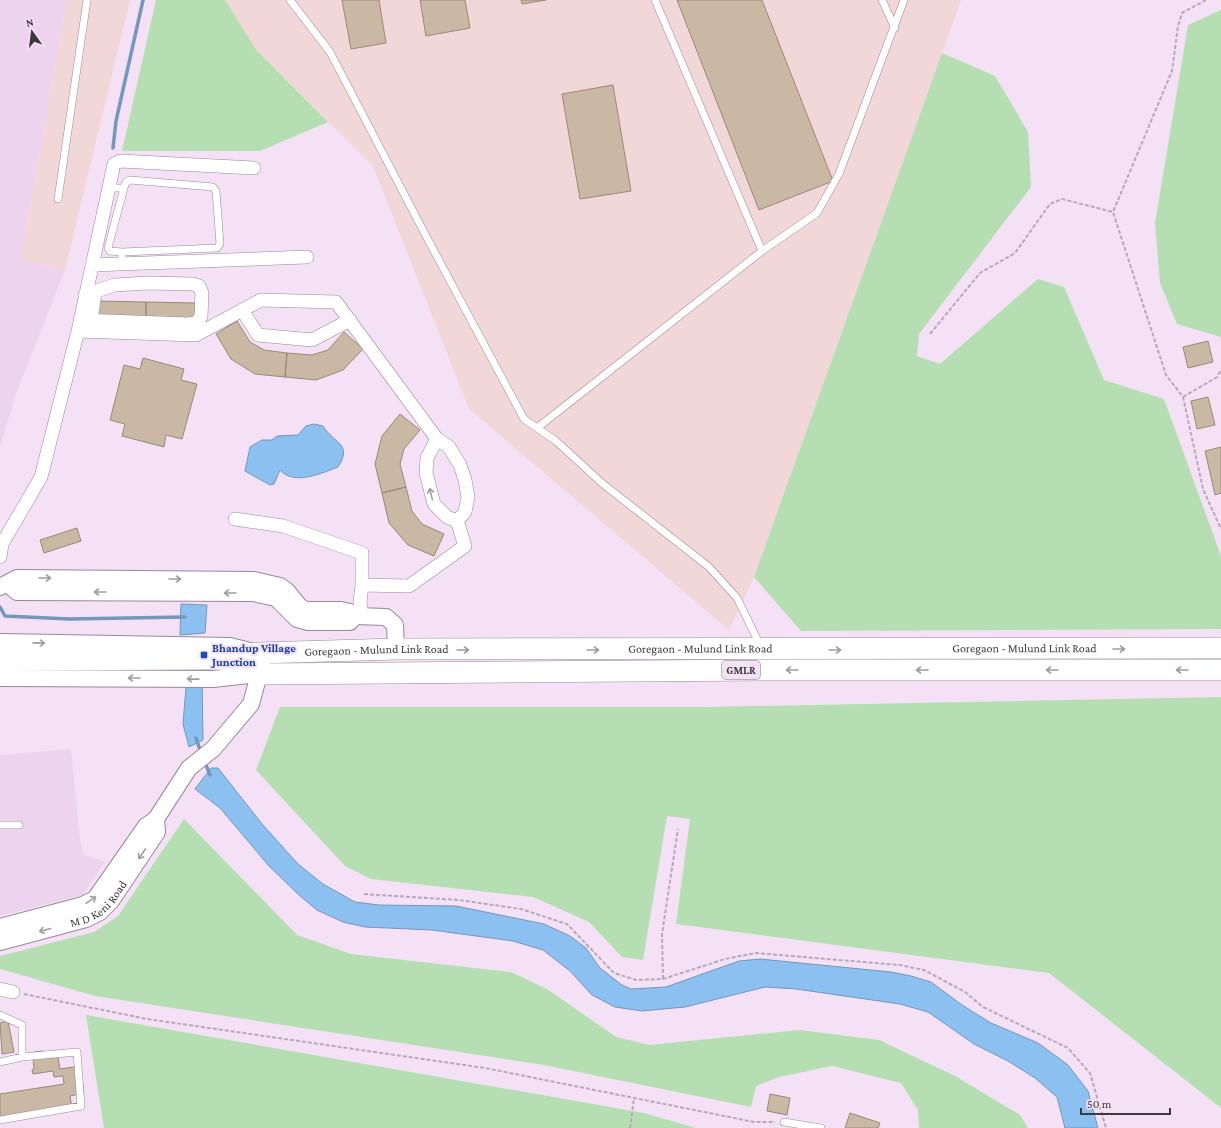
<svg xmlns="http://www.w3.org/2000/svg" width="1221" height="1128" font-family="'Crimson Pro',serif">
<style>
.built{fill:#edd4ee}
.industrial{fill:#f2d7d8}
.green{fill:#b5dfb3}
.water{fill:#8bc0f0;stroke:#7497bb}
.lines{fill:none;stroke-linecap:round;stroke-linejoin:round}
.stream{stroke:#7497bb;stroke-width:3.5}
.building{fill:#c9b9a4;stroke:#998a76}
.service-casing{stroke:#99879a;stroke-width:8}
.minor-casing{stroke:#99879a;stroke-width:14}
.tertiary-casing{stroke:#99879a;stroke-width:18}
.primary-casing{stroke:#99879a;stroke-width:22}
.path{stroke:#b8a9b9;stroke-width:2;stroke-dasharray:4 2;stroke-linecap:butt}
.service{stroke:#fff;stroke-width:7}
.minor{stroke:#fff;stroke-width:13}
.tertiary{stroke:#fff;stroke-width:16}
.primary{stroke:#fff;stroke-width:21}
.oneway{stroke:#a09ca0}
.transit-dot{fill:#1a4fb4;stroke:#f4e1f5;stroke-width:1.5}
.labels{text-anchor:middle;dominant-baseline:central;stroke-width:4;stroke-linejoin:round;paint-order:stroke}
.shield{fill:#f4e1f5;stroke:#766b76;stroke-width:1}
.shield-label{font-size:11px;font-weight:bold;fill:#403840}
.transit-label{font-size:12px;font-weight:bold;fill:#164399;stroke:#f4e1f5;text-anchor:start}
.street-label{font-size:12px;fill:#403840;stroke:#f4e1f5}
</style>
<rect width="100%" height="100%" fill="#f4e1f5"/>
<path class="built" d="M 0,0 L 67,0 L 21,260 L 65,270 L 16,394 L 0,447 Z
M 71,749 L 80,839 L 83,854 L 105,862 L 83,895 L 0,916 L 0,755 Z"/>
<path class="industrial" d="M 67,0 L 130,0 L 65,270 L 21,260 Z
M 225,0 L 961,0 L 754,577 L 729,630 L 469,409 L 373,166 L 257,51 Z"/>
<path class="green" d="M 156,0 L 225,0 L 257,51 L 328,122 L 260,151 L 122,151 Z
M 1221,10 L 1221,337 L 1177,324 L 1160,283 L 1155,223 L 1188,25 Z
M 942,53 L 995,76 L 1028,132 L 1031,187 L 919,334 L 917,356 L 940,364 L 1038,279 L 1064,287 L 1104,380 L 1164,399 L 1221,556 L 1221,629 L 801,631 L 754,577 Z
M 1221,697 L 1221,1108 L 1049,973 L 676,924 L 690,819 L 667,816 L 643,960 L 622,957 L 589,922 L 533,897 L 371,879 L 345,866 L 256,770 L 280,707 L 705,707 Z
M 184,819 L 297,935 L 351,954 L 511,972 L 547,989 L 616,1037 L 649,1045 L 800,1030 L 879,1040 L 955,1076 L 1020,1115 L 1028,1128 L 919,1128 L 918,1110 L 901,1083 L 832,1066 L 779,1077 L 756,1086 L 751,1107 L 544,1065 L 95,996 L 0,969 L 0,956 L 94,932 L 118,916 Z
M 86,1015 L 644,1113 L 696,1128 L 104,1128 Z"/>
<path class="water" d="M 314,424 L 323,426 C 334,444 353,443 338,467 C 322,473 294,486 280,470 L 274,484 L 270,485 L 245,471 L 250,447 L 262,440 L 272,440 L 277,436 L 298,435 L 306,426 Z
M 181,604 L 207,605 L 205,633 L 180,635 Z
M 187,675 L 202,675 L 203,740 L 189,747 L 183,724 Z
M 211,768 L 218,768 L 262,824 L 298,864 L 323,884 L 355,902 L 379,905 L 456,906 L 544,924 L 570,936 L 586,948 L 600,968 L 622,985 L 631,989 L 666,987 L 739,961 L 760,959 L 891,972 L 911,976 L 931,982 L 962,1005 L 991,1023 L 1038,1043 L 1068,1065 L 1088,1091 L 1098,1128 L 1065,1128 L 1057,1097 L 1035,1078 L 1008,1061 L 974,1044 L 928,1012 L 900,1004 L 796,989 L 765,987 L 685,1007 L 642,1011 L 615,1007 L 592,995 L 570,971 L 543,950 L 513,941 L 432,930 L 365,927 L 343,922 L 317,910 L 299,895 L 269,866 L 220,808 L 195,789 Z"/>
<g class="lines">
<path class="stream" d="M 113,148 L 116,121 L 143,0
M 0,607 L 5,616 L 69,619 L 185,617
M 196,738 L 201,753
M 204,760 L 210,775"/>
</g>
<path class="building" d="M 342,0 L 379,0 L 386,43 L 351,49 Z
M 420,0 L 465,0 L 470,28 L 426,36 Z
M 521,0 L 546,0 L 522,4 Z
M 677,0 L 762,0 L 833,181 L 759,210 Z
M 613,85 L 631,191 L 580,199 L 562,94 Z
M 97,301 L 146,302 L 146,319 L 96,317 Z
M 146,302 L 195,303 L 195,320 L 146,319 Z
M 237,321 L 250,342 L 264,350 L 287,353 L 285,377 L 255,374 L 231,359 L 216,334 Z
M 344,332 L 363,349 L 343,370 L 316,380 L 285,377 L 287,353 L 312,355 L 328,350 Z
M 1208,341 L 1213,362 L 1188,368 L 1183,347 Z
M 143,358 L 184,369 L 181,380 L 197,384 L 182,439 L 166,435 L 164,447 L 122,436 L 125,424 L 110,420 L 124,365 L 140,369 Z
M 1208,397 L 1215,425 L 1197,429 L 1191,401 Z
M 400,414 L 420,430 L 404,449 L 400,464 L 406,487 L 382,493 L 375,464 L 382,436 Z
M 1221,447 L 1221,493 L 1215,495 L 1205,451 Z
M 406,487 L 412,511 L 422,524 L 444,534 L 434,556 L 408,545 L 389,523 L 382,493 Z
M 77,528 L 81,541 L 44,553 L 40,540 Z
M 8,1021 L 14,1052 L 2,1054 L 0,1023 Z
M 43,1051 L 43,1053 L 50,1052 L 51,1058 L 58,1057 L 60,1069 L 80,1066 L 84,1093 L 70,1096 L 72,1108 L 0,1119 L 0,1094 L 64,1084 L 63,1076 L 54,1077 L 53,1071 L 33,1074 L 32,1070 L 34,1069 L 33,1059 L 35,1059 L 34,1052 Z
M 770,1094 L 790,1098 L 787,1115 L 767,1111 Z
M 850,1113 L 880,1123 L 878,1128 L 845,1128 Z"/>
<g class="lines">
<defs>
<path id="service" d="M 290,0 L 330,52 L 426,236 L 524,419 L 556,441 L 603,484 L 709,567 L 737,598 L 761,647
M 655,0 L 762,251
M 882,0 L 895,28
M 110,188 L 124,188 L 126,182 L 130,180 L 213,187 L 216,191 L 220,244 L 217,248 L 122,252 L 122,264
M 58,199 L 87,0
M 122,252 L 110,251 L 108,248 L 124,188
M 537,428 L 762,251 L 817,213 L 839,174 L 904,0
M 0,825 L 19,825
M 0,1015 L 22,1025 L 22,1057
M 0,1062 L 22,1057 L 77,1052 L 81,1106 L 0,1120
M 784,1122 L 821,1128"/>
<path id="minor" d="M 92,265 L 307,257
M 242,310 L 258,335 L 312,340 L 350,320
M 80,320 L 188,324 L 196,323 L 201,317 L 202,293 L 199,286 L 193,284 L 148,283 L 114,285 L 85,295
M 91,321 L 95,292
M 78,331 L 196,335 L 261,300 L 336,302 L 437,439 L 449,447 L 460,465 L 465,480 L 468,497 L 465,512 L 457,521
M 235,519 L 283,526 L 362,553 L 362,585
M 0,557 L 2,544 L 41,477 L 78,331 L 114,164 L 120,161 L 254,168
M 362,616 L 360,602 L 362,585 L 409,586 L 465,546 L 457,521 L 447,517 L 434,504 L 426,473 L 427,458 L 437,439
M 0,989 L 13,992"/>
<g id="tertiary">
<path d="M 8,584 L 17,592 L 253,593 L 276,598 L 297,619 L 308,622 L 350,622 L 355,616"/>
<path d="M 0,587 L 17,578 L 254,580 L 280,586 L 287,591 L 300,607 L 306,610 L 341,610 L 350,612 L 355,616 L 386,617 L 395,625 L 396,649"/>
<path d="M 0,642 L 230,646 L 254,652"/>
<path d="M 0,678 L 213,679 L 258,674"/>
<path d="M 0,927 L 83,905 L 95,899 L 146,826 L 156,819 L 189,768 L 213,749 L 251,704 L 262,663"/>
<path id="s1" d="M 0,942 L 86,919 L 100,912 L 111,901 L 157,832 L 156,819"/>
</g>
<g id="primary">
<path id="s2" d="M 0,660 L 222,659 L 259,653 L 396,649 L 1221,648"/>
<path d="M 224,660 L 260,674 L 763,670 L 1221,670"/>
</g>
</defs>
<use href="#service" class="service-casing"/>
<use href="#minor" class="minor-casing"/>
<use href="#tertiary" class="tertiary-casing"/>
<use href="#primary" class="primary-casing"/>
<path class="path" d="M 1206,0 L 1182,13 L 1178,26 L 1172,71 L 1113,212 L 1166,375 L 1183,397 L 1203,489 L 1221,529
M 930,334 L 980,273 L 1015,253 L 1050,204 L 1062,199 L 1113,212
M 1183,397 L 1217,377 L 1221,370
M 364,894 L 459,900 L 521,909 L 567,924 L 614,973 L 636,980 L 663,979 L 725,959 L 756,953 L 900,965 L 924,970 L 965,992 L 983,1007 L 1068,1048 L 1090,1073 L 1106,1128
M 663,979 L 662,934 L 678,829
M 24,994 L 147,1019 L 485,1068 L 754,1122 L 775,1122
M 630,1128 L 634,1098"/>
<use href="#service" class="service"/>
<use href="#minor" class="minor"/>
<use href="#tertiary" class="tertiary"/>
<use href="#primary" class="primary"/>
</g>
<defs><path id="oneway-shaft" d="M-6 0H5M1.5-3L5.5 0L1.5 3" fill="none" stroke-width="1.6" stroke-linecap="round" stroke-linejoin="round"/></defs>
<g class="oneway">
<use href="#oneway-shaft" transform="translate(431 494) rotate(-104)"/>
<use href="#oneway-shaft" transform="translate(45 578)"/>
<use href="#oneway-shaft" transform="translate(175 579)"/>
<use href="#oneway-shaft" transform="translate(100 592) rotate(-180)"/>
<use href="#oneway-shaft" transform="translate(230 593) rotate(-180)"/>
<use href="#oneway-shaft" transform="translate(39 643) rotate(1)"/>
<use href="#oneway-shaft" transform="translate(1119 649)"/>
<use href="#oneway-shaft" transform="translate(463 650)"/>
<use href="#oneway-shaft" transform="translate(593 650)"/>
<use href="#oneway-shaft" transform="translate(835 650)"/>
<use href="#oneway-shaft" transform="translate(792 670) rotate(-180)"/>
<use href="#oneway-shaft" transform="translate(922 670) rotate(-180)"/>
<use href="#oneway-shaft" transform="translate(1052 670) rotate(-180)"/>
<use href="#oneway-shaft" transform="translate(1182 670) rotate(-180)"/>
<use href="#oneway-shaft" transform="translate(134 678) rotate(-180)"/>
<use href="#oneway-shaft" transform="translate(193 679) rotate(-179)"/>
<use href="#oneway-shaft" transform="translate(142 854) rotate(124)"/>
<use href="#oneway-shaft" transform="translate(91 900) rotate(-34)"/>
<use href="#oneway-shaft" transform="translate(45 930) rotate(165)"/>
</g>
<rect class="transit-dot" x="200" y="651" width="8" height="8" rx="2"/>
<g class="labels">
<rect class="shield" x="722" y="661" width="38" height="18" rx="3"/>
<g class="shield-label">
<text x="741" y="670">GMLR</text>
</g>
<g class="transit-label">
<text x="212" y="648">Bhandup Village<tspan x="212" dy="14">Junction</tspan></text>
</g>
<g class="street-label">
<text stroke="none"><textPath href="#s2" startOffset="1025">Goregaon - Mulund Link Road</textPath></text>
<text stroke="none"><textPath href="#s2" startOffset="701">Goregaon - Mulund Link Road</textPath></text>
<text stroke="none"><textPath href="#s2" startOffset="377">Goregaon - Mulund Link Road</textPath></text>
<text stroke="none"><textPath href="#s1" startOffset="108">M D Keni Road</textPath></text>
</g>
</g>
<g transform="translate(32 32) rotate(346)" stroke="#f4e1f5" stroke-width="3" paint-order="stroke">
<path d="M0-3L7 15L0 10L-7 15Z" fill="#403840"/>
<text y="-6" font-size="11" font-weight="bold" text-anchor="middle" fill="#403840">N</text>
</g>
<path d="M1081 1108v6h89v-6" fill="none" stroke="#403840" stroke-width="2"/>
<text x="1087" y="1108" font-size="12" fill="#403840" stroke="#f4e1f5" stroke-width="3" paint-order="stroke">50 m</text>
</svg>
